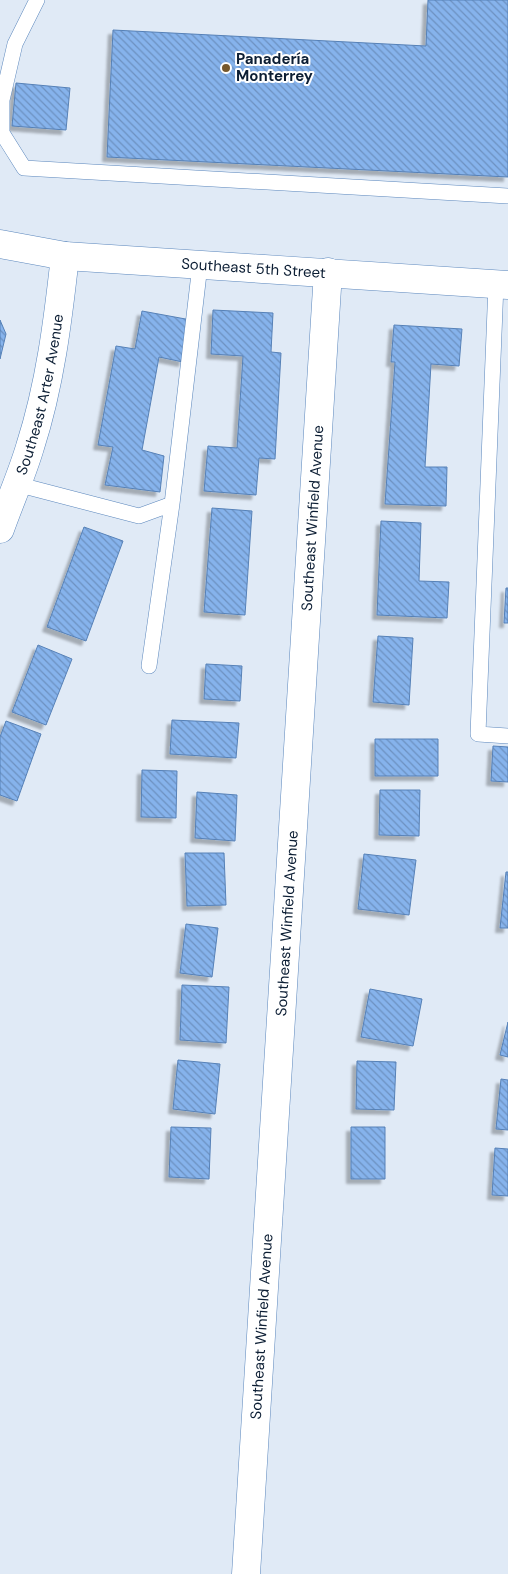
<svg xmlns="http://www.w3.org/2000/svg" width="508" height="1574" font-family="'DM Sans',sans-serif">
<style>
.building{fill:url(#building-back-hatch);stroke:#5681b7;filter:url(#shadow)}
.lines{fill:none;stroke-linecap:round;stroke-linejoin:round}
.service-casing{stroke:#5b87bd;stroke-width:16}
.minor-casing{stroke:#5b87bd;stroke-width:29}
.service{stroke:#fff;stroke-width:15}
.minor{stroke:#fff;stroke-width:28}
.poi-dot{fill:#76582c;stroke:#fff;stroke-width:2}
.labels{text-anchor:middle;dominant-baseline:central;stroke-width:4;stroke-linejoin:round;paint-order:stroke}
.poi-label{font-size:15px;font-weight:bold;fill:#0c1e34;stroke:#fff;text-anchor:start}
.street-label{font-size:15px;fill:#0c1e34;stroke:#fff}
</style>
<defs>
<pattern id="building-back-hatch" width="6" height="6" patternUnits="userSpaceOnUse" patternTransform="scale(1.25)"><rect width="6" height="6" fill="#86b3ec"/><path d="M-1 5l2 2M0 0l6 6M5-1l2 2" fill="none" stroke="#6c91c0"/></pattern>
<filter id="shadow"><feDropShadow dx="-4.5" dy="4.5" stdDeviation="1" flood-color="#0004"/></filter>
</defs>
<rect width="100%" height="100%" fill="#e0eaf6"/>
<path class="building" d="M 428,0 L 508,0 L 508,177 L 107,157 L 113,30 L 426,46 Z
M 16,83 L 70,88 L 66,130 L 12,126 Z
M 213,310 L 273,313 L 271,352 L 281,353 L 275,459 L 259,458 L 256,495 L 204,491 L 208,446 L 237,448 L 243,356 L 211,354 Z
M 142,311 L 191,320 L 183,362 L 159,357 L 142,450 L 164,456 L 160,492 L 105,485 L 113,447 L 98,445 L 116,346 L 135,349 Z
M 0,320 L 6,334 L 0,359 Z
M 394,325 L 462,329 L 459,366 L 431,364 L 425,467 L 447,467 L 446,506 L 385,504 L 395,362 L 391,362 Z
M 212,508 L 252,511 L 245,615 L 204,612 Z
M 381,521 L 421,523 L 419,581 L 449,582 L 447,618 L 377,615 Z
M 84,527 L 123,541 L 86,641 L 47,627 Z
M 506,588 L 508,588 L 508,623 L 504,623 Z
M 378,636 L 413,638 L 409,705 L 373,702 Z
M 38,645 L 72,659 L 46,725 L 12,712 Z
M 206,664 L 242,666 L 240,701 L 204,699 Z
M 172,720 L 239,723 L 236,758 L 170,754 Z
M 6,721 L 41,734 L 17,801 L 0,795 L 0,737 Z
M 375,739 L 438,739 L 438,776 L 375,776 Z
M 493,746 L 508,747 L 508,782 L 491,781 Z
M 142,770 L 177,771 L 176,818 L 141,817 Z
M 380,790 L 420,790 L 419,836 L 379,835 Z
M 197,792 L 237,795 L 235,841 L 195,838 Z
M 185,853 L 224,853 L 226,905 L 187,906 Z
M 364,854 L 416,860 L 409,915 L 358,909 Z
M 506,872 L 508,872 L 508,928 L 500,928 Z
M 186,924 L 218,928 L 212,977 L 180,973 Z
M 182,985 L 229,987 L 226,1043 L 180,1040 Z
M 370,989 L 422,999 L 413,1046 L 361,1037 Z
M 508,1022 L 508,1057 L 500,1055 Z
M 178,1060 L 220,1064 L 215,1114 L 173,1109 Z
M 357,1061 L 396,1062 L 394,1110 L 356,1109 Z
M 501,1079 L 508,1080 L 508,1130 L 496,1129 Z
M 171,1127 L 211,1128 L 209,1179 L 169,1177 Z
M 351,1127 L 385,1127 L 385,1179 L 351,1179 Z
M 495,1148 L 508,1149 L 508,1196 L 492,1195 Z"/>
<g class="lines">
<defs>
<path id="service" d="M 37,0 L 15,44 L 2,100 L 2,133 L 24,168 L 508,196
M 496,284 L 478,734 L 508,736
M 16,484 L 139,516 L 172,504 L 200,265
M 149,666 L 172,504"/>
<g id="minor">
<path id="s1" d="M 0,244 L 65,256 L 508,285"/>
<path id="s2" d="M 0,529 C 10,501 22,474 30,447 C 50,385 58,320 65,256"/>
<path id="s3" d="M 246,1574 L 328,272"/>
</g>
</defs>
<use href="#service" class="service-casing"/>
<use href="#minor" class="minor-casing"/>
<use href="#service" class="service"/>
<use href="#minor" class="minor"/>
</g>
<circle class="poi-dot" cx="226" cy="68" r="5"/>
<g class="labels">
<g class="poi-label">
<text x="236" y="59">Panadería<tspan x="236" dy="17">Monterrey</tspan></text>
</g>
<g class="street-label">
<text stroke="none"><textPath href="#s1" startOffset="255">Southeast 5th Street</textPath></text>
<text stroke="none"><textPath href="#s2" startOffset="141">Southeast Arter Avenue</textPath></text>
<text stroke="none"><textPath href="#s3" startOffset="1058">Southeast Winfield Avenue</textPath></text>
<text stroke="none"><textPath href="#s3" startOffset="652">Southeast Winfield Avenue</textPath></text>
<text stroke="none"><textPath href="#s3" startOffset="248">Southeast Winfield Avenue</textPath></text>
</g>
</g>
</svg>
